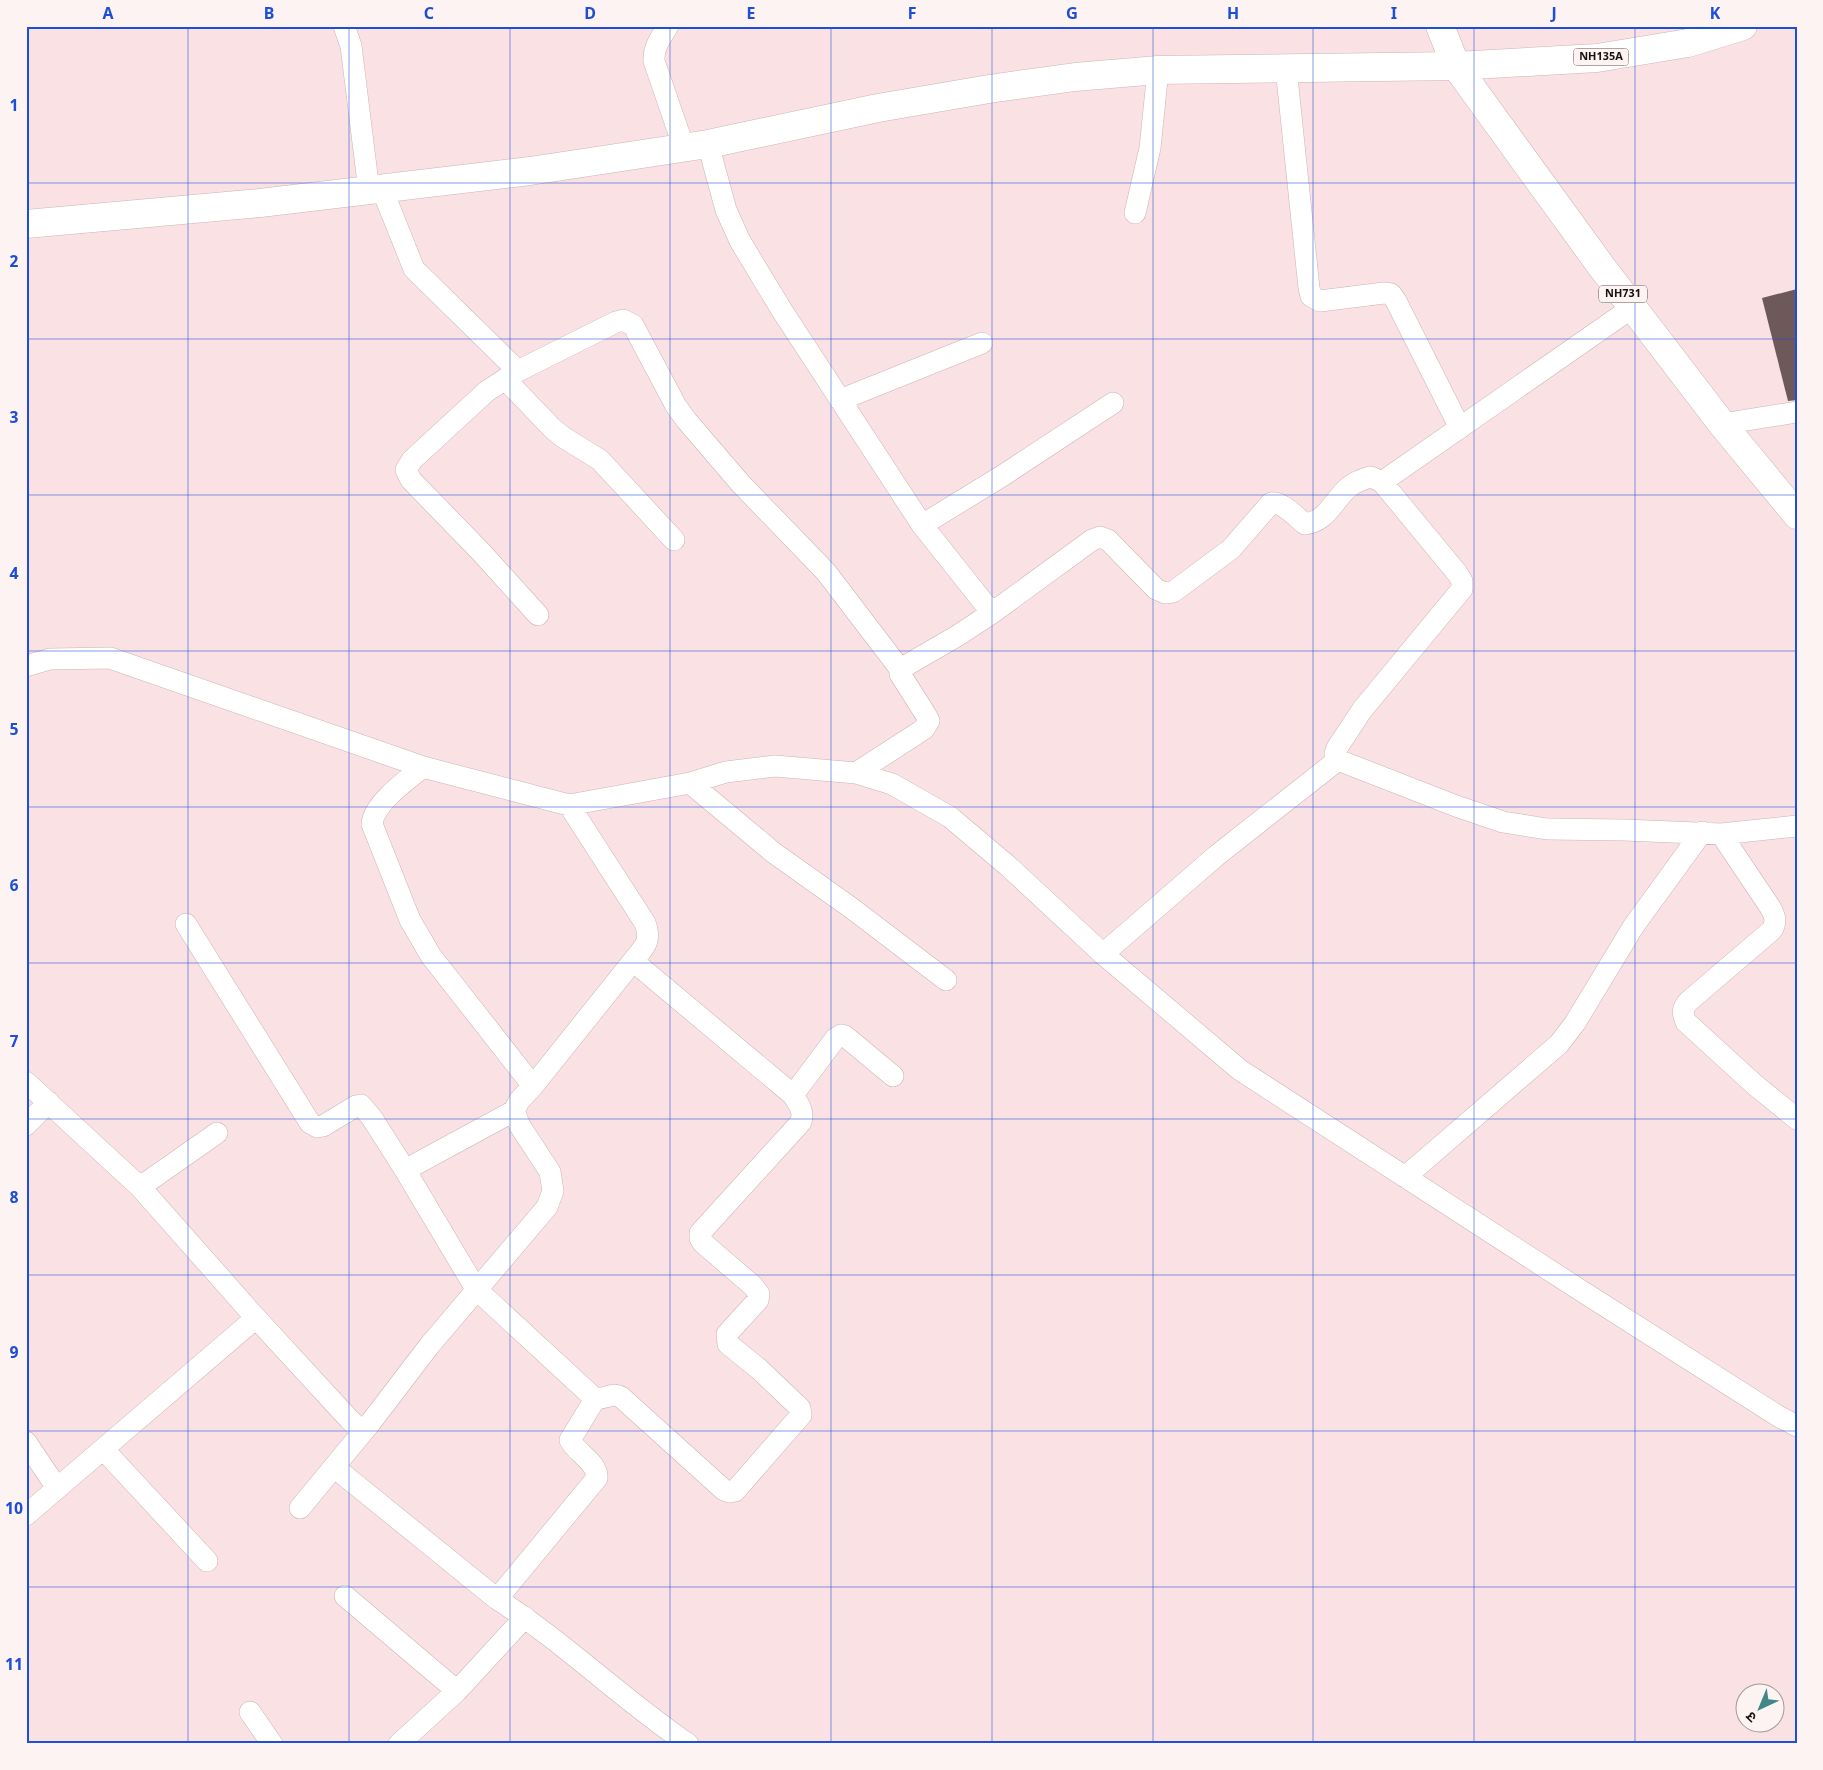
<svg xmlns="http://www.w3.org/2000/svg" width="1823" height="1770" font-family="Georgia,'Noto Sans Devanagari',serif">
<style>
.building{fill:#6d595a}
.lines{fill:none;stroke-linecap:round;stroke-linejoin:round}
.minor-casing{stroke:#ccb4b6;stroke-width:22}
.secondary-casing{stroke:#ccb4b6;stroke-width:29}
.trunk-casing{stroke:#ccb4b6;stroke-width:29}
.minor{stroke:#fff;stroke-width:21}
.secondary{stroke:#fff;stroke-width:28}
.trunk{stroke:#fff;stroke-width:28}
.grid{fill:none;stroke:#1d4ed8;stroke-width:1;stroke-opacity:0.55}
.labels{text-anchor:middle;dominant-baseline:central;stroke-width:5;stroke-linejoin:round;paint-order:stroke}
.shield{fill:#fdf3f3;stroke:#5d5556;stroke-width:1}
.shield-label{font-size:11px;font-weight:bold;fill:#191112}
.neatline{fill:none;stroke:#1d4ed8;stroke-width:2}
.grid-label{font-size:16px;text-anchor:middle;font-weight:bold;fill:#1d4ed8}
</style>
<rect width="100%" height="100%" fill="#fae1e3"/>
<path class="building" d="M 1797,289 L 1797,400 L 1788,401 L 1762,298 Z"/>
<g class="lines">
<defs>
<path id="minor" d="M 344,26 L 351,46 L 369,191
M 668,26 C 661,38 653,47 654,61 L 684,148
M 1286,68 L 1309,288 L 1311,296 L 1320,301 L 1384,293 L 1391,294 L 1396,301 L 1460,428
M 708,144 L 726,210 L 740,241 L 781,309 L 922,525 L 992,613
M 382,189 L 414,269 L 518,371
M 1135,213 L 1150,148 L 1158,70
M 505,379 L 552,428 L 563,437 L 600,460 L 674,540
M 840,400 L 982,343
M 1722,424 L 1797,412
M 1382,482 L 1633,307
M 922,525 L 1002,476 L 1113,403
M 538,615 L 481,552 L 411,480 L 406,470 L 412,460 L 487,391 L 518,371 L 616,322 L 623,320 L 633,325 L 676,406 L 687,421 L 741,484 L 826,572 L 900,669
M 26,666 L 50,659 L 110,658 L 423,767 L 569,805 L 690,783 L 726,772 L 775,766 L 856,773 L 892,784 L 950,817 L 1008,866 L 1103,954 L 1240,1070 L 1580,1290 L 1778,1416 L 1797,1426
M 423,767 C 407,780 374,803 372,824 L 410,920 L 431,956 L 533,1086
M 856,773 L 924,729 L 929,721 L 926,715 L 900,674 L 900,669 L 957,636 L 992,613 L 1092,540 L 1100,537 L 1108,540 L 1156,589 L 1165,593 L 1173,592 L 1231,549 L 1271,503 C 1282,501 1296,517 1305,524 C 1328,521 1333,500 1349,487 C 1355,482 1363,479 1371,477 L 1382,482 L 1457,573 L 1462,581 L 1462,589 L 1362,710 L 1337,748 L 1335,754 L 1338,760 L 1456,806 L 1503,822 L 1547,829 L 1624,830 L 1721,834 L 1797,826
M 690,783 L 774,853 L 850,907 L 946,980
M 1721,834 L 1770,907 C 1775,916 1777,921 1772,930 L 1689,1001 C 1682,1008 1682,1013 1686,1022 L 1755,1085 L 1797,1119
M 186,924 L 310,1123 L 317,1127 L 323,1126 L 356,1106 L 361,1105 L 372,1118 L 405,1170 L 476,1289 L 592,1396 C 602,1403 611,1391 621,1397 L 724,1490 L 730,1492 L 735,1491 L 801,1415 L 800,1408 L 759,1369 L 728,1344 L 727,1334 L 758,1300 L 759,1294 L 753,1286 L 703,1243 L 700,1238 L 700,1233 L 801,1122 C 804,1110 799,1105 793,1095 L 633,961
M 1103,954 L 1216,856 L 1338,760
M 26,1082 L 140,1187 L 256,1318 L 349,1419 L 362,1432
M 793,1095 L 835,1039 L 841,1035 L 845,1036 L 893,1076
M 26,1125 L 49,1102
M 405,1170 L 514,1111
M 1405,1177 L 1559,1044 L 1575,1023 L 1633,927 L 1702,832
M 140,1187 L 217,1133
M 26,1442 L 57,1488
M 104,1450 L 207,1561
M 334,1467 L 497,1599 C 564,1642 622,1699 688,1744
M 300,1508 L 371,1422 L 429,1346 L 547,1207 L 553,1191 L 550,1172 L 520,1126 L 514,1111 L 519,1101 L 533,1086 L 633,961 C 644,947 652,942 645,923 L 569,805
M 26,1515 L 256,1318
M 345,1596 L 457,1691
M 497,1599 L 597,1478 C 598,1462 576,1453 570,1440 L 595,1399
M 250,1712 L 272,1744
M 399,1744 L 457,1691 L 525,1617"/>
<path id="secondary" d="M 26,224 L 260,203 L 530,171 L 708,144 L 878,108 L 989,89 L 1075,77 L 1158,70 L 1456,66"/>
<path id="trunk" d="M 1440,26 L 1456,66 L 1601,266 L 1722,424 L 1797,515
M 1456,66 L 1597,58 L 1688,43 L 1743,26"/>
</defs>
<use href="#minor" class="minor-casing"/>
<use href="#secondary" class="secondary-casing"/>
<use href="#trunk" class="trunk-casing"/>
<use href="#minor" class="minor"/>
<use href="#secondary" class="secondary"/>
<use href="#trunk" class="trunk"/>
</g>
<path class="grid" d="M 188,26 L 188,1744M 349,26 L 349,1744M 510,26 L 510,1744M 670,26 L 670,1744M 831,26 L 831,1744M 992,26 L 992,1744M 1153,26 L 1153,1744M 1313,26 L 1313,1744M 1474,26 L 1474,1744M 1635,26 L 1635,1744M 26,183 L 1797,183M 26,339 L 1797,339M 26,495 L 1797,495M 26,651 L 1797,651M 26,807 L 1797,807M 26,963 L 1797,963M 26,1119 L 1797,1119M 26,1275 L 1797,1275M 26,1431 L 1797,1431M 26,1587 L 1797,1587"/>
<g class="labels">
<g class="shield">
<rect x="1573.5" y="48.5" width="55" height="17" rx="4"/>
<rect x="1599" y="285.5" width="48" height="17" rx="4"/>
</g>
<g class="shield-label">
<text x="1601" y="57">NH135A</text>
<text x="1623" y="294">NH731</text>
</g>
</g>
<rect width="1823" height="1770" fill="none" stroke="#fdf3f3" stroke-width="55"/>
<g transform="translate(1760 1708) rotate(224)"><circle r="24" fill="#fdf3f3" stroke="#a29999"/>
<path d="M0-4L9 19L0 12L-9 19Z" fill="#408887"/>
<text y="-8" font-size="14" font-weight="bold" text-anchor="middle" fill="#191112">उ</text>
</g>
<rect x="28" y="28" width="1768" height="1714" class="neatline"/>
<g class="grid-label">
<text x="108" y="19">A</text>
<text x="269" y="19">B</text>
<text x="429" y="19">C</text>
<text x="590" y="19">D</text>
<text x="751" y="19">E</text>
<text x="912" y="19">F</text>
<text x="1072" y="19">G</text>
<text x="1233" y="19">H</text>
<text x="1394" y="19">I</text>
<text x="1554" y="19">J</text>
<text x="1715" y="19">K</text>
<text x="14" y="111">1</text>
<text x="14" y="267">2</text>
<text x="14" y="423">3</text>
<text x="14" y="579">4</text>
<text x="14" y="735">5</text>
<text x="14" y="891">6</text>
<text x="14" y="1047">7</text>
<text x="14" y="1203">8</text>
<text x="14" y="1358">9</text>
<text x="14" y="1514">10</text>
<text x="14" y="1670">11</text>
</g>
</svg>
